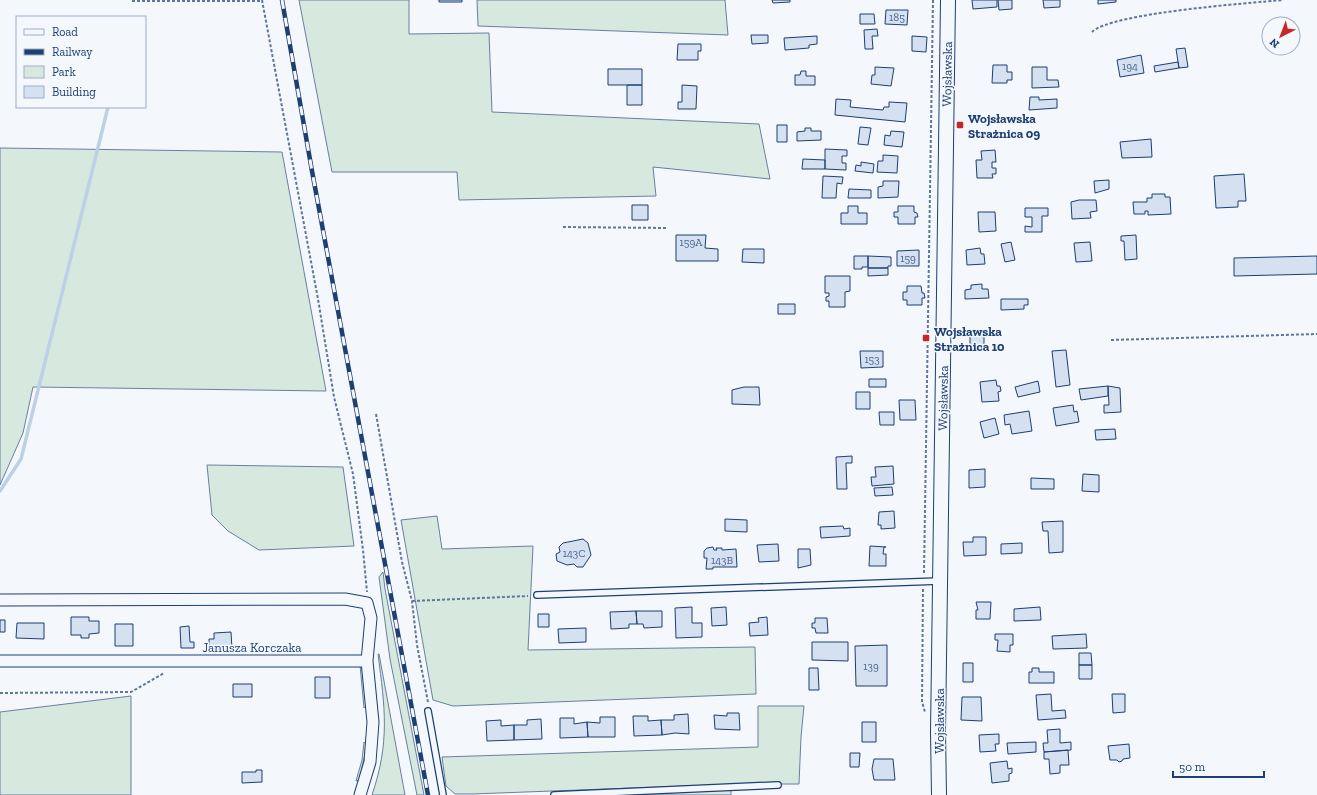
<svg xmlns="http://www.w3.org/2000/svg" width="1317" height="795" font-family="'Zilla Slab',serif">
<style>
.green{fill:#d7e8df;stroke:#687fa3}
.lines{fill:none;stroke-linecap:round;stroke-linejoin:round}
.stream{stroke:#bed0e5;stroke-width:3.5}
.building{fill:#d5e0f0;stroke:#1d3f73}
.service-casing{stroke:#1d3f73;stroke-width:8}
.minor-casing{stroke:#1d3f73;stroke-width:13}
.tertiary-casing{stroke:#1d3f73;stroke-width:16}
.path{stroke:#5e769c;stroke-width:2;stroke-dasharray:3 2;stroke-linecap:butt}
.service{stroke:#f4f7fb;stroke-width:5.5}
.minor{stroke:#f4f7fb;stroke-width:11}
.tertiary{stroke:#f4f7fb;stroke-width:14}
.rail-casing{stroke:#1d3f73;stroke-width:4.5}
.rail{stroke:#f4f7fb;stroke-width:3;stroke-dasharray:9;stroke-linecap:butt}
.poi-dot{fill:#c62828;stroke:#f4f7fb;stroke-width:1.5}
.labels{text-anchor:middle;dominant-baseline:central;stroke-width:3;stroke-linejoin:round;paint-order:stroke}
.number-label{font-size:11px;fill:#4b6792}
.street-label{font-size:13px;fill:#1d3f73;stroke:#f4f7fb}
.poi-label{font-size:13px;font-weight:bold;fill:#1d3f73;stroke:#f4f7fb;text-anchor:start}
</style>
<rect width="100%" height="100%" fill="#f4f7fb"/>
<path class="green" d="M 299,0 L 409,0 L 409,34 L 489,33 L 492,112 L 759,124 L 770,179 L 653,167 L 656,196 L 459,200 L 457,172 L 332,172 Z
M 477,0 L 725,0 L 728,35 L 478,26 Z
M 0,148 L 282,152 L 326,391 L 33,387 L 23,433 L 0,485 Z
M 207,465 L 343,467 L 354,546 L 259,550 L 228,531 L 212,515 Z
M 437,516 L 442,549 L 533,546 L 528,650 L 755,647 L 756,694 L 453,706 L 433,700 L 401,520 Z
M 383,572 L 385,589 L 424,795 L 417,795 L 390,659 L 379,577 Z
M 378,654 L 379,654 L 405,795 L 372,795 C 390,742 385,708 378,654 Z
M 360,665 L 363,668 L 366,706 L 364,708 Z
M 131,696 L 131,795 L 0,795 L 0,712 Z
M 758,706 L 804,706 L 801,737 L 799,784 L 739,784 L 472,794 L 455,794 L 446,786 L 442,757 L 758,747 Z
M 364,742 L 367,745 L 359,780 L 356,781 L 362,760 Z
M 731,790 L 731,795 L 602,795 Z"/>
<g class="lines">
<path class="stream" d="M 0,491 L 21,459 L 108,107"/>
</g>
<path class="building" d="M 439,0 L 462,0 L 462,2 L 439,2 Z
M 772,0 L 790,0 L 790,2 L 773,3 Z
M 972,0 L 997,0 L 997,7 L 973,9 Z
M 998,0 L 1012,0 L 1012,9 L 999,10 Z
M 1043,0 L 1060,0 L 1060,7 L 1044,8 Z
M 1098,0 L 1116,0 L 1116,2 L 1098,4 Z
M 886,10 L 908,10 L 907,25 L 885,24 Z
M 860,14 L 874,14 L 875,24 L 860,24 Z
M 877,29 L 878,36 L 872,36 L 873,49 L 865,49 L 864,30 Z
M 751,35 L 768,35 L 768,43 L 752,44 Z
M 817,36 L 817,44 L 809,45 L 809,48 L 785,50 L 784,38 Z
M 912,36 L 927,37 L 926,52 L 912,51 Z
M 678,44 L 701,44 L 701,51 L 698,51 L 698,60 L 677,60 Z
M 1185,48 L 1188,67 L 1179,68 L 1176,49 Z
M 1141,55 L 1144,73 L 1120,77 L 1117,60 Z
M 1178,62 L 1179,68 L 1155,72 L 1154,66 Z
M 993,65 L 1007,65 L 1007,72 L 1012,72 L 1012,80 L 1007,80 L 1007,83 L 992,83 Z
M 875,67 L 894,68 L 891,86 L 871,84 L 872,75 L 875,75 Z
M 1032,67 L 1047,67 L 1047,80 L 1058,80 L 1059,87 L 1032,88 Z
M 608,69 L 642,69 L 642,85 L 608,85 Z
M 801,71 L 806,71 L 806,76 L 815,76 L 815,85 L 795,85 L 795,75 L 800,75 Z
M 627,85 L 642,85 L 642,105 L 627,105 Z
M 682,85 L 697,86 L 696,109 L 678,109 L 678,102 L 682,102 Z
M 1030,97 L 1039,97 L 1039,100 L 1057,99 L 1057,108 L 1029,110 Z
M 836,99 L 851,100 L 850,107 L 883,110 L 884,107 L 889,107 L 889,102 L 907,103 L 905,122 L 835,115 Z
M 777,125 L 787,125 L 787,142 L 777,142 Z
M 860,127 L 871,128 L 868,145 L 858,144 Z
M 805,128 L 811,128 L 811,131 L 821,131 L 821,140 L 797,141 L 797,132 L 805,131 Z
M 891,131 L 904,132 L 902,147 L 884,145 L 885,135 L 890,136 Z
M 1151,139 L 1152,157 L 1122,158 L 1120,142 Z
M 825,149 L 847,150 L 847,156 L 842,156 L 842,163 L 846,163 L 846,170 L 825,169 Z
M 995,150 L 996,162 L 992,162 L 992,168 L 996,168 L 996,174 L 992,174 L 993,178 L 977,178 L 976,160 L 982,160 L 981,151 Z
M 883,155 L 898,156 L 897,173 L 877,172 L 878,161 L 883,161 Z
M 803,159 L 825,160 L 825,169 L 802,169 Z
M 861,162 L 874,164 L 873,173 L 855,171 L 856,165 L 861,166 Z
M 1244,174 L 1246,201 L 1238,201 L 1238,207 L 1216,208 L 1214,176 Z
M 823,176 L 843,177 L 842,184 L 837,183 L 836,198 L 822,198 Z
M 1109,180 L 1109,189 L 1095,193 L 1094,181 Z
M 883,181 L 899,181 L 898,197 L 878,198 L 878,187 L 883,186 Z
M 849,189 L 871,190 L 871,198 L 848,198 Z
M 1152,194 L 1165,194 L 1165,197 L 1170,197 L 1171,214 L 1148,215 L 1148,211 L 1145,211 L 1145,214 L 1134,214 L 1133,202 L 1147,202 L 1147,198 L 1152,198 Z
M 1079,200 L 1096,200 L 1097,211 L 1090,212 L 1091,218 L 1072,219 L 1071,202 Z
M 632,205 L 648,205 L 648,220 L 632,220 Z
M 848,206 L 858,206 L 858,213 L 867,213 L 867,224 L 841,224 L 841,213 L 848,213 Z
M 898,206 L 914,206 L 914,212 L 917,213 L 918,217 L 915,217 L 915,224 L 898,224 L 898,217 L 894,217 L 894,212 L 898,212 Z
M 1025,208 L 1048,208 L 1048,216 L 1042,216 L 1042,232 L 1025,232 L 1025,226 L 1032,227 L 1032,217 L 1025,217 Z
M 978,212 L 995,212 L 996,231 L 979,232 Z
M 676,235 L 706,235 L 705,248 L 718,249 L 718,261 L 676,261 Z
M 1136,235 L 1137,259 L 1125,260 L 1124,241 L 1121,241 L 1121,236 Z
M 1011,242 L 1015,260 L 1005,262 L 1001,244 Z
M 1090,242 L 1092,261 L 1076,262 L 1074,243 Z
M 980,248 L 981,254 L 984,254 L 985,264 L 967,265 L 966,250 Z
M 743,249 L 764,249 L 764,263 L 742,262 Z
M 919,250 L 919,266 L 897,266 L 897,251 Z
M 854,256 L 868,256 L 868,267 L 862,267 L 862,269 L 854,269 Z
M 868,256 L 891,257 L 891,266 L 888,266 L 888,268 L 868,268 Z
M 1317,256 L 1317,274 L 1234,276 L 1234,258 Z
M 868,268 L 888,268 L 888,275 L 868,276 Z
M 825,276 L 850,276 L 850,291 L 845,292 L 845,307 L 829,307 L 829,301 L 826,301 L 826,297 L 829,296 L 829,293 L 825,293 Z
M 982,284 L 982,289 L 988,289 L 989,298 L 965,299 L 965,290 L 971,289 L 971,285 Z
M 907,286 L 921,286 L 922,293 L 924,293 L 925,298 L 922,298 L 922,305 L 907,305 L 907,300 L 903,300 L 903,292 L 907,292 Z
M 1001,299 L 1028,299 L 1028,305 L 1024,305 L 1024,309 L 1001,310 Z
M 778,304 L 795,304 L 795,314 L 778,314 Z
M 970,330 L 984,330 L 984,348 L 970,349 Z
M 1066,350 L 1070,385 L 1056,387 L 1052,351 Z
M 860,351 L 883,351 L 883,367 L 861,368 Z
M 869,379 L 886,379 L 886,387 L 869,387 Z
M 996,380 L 997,386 L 1000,386 L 1001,391 L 998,392 L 999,401 L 982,402 L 980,382 Z
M 1038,381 L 1040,392 L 1018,397 L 1015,387 Z
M 1108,386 L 1108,396 L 1081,400 L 1079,389 Z
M 1108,386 L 1120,388 L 1121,412 L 1104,413 L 1104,405 L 1109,405 Z
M 744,387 L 759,387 L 760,405 L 732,404 L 732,390 Z
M 856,392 L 870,392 L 870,409 L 856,409 Z
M 899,400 L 915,400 L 916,420 L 900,420 Z
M 1073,405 L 1074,412 L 1077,411 L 1079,422 L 1056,426 L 1053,408 Z
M 1029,411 L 1032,431 L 1012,434 L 1010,424 L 1005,425 L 1004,415 Z
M 879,412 L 894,412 L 894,425 L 880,425 Z
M 995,418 L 999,434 L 984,438 L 980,422 Z
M 1115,429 L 1116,439 L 1096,440 L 1095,430 Z
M 852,456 L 852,463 L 846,463 L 847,489 L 837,489 L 836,457 Z
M 893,466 L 894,484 L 872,486 L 871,477 L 876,477 L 875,467 Z
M 985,469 L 985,487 L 969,488 L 969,470 Z
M 1083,474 L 1099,475 L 1099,492 L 1082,491 Z
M 1031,478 L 1054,479 L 1054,489 L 1031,489 Z
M 892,487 L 893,495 L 875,496 L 874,488 Z
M 894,511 L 895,528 L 881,529 L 881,525 L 878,525 L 879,512 Z
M 725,519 L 747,520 L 747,532 L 725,531 Z
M 1063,521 L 1063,552 L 1049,553 L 1048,531 L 1043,531 L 1042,522 Z
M 843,526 L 844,529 L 850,528 L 850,536 L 821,538 L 820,527 Z
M 973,537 L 986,537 L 986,555 L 964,556 L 963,542 L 973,542 Z
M 583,539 L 588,543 L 591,555 L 583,567 L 577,567 L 574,564 L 567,565 L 557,561 L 556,554 L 560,552 L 559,547 L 563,543 Z
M 1022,543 L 1022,553 L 1001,554 L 1001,544 Z
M 778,544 L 779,561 L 759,562 L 757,545 Z
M 870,546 L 886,547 L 884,547 L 883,554 L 886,554 L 886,566 L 869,566 Z
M 713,547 L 714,550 L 717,550 L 716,548 L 722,548 L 722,550 L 736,549 L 737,567 L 713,567 L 713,569 L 706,569 L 707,558 L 704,558 L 704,551 L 707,548 Z
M 798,549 L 810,549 L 811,565 L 798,568 Z
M 976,602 L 991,602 L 990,619 L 976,619 L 976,610 L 978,610 Z
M 692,607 L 692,623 L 702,623 L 702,637 L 676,638 L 675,608 Z
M 726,607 L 727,625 L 712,626 L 711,608 Z
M 1040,607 L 1041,620 L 1014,621 L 1014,609 Z
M 636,611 L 637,624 L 629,624 L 629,628 L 611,629 L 610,612 Z
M 636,611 L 662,611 L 662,627 L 644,628 L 643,624 L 637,624 Z
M 538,614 L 549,614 L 549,627 L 538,627 Z
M 71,617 L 89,617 L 89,621 L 99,621 L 99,633 L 89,634 L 89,638 L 81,638 L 81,635 L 71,635 Z
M 767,617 L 768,635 L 750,636 L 749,623 L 759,622 L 758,618 Z
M 815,618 L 827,618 L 828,633 L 816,633 L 815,628 L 812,628 L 812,623 L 815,623 Z
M 0,620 L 5,620 L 5,632 L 0,632 Z
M 17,623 L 44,623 L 44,639 L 16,638 Z
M 115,624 L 133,624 L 133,646 L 115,646 Z
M 189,626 L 190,642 L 194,642 L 194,648 L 181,648 L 180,627 Z
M 586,628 L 586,642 L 559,643 L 558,629 Z
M 231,632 L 232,649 L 209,649 L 209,639 L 214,639 L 214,633 Z
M 995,634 L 1013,634 L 1013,645 L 1010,645 L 1010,652 L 997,651 L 998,640 L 995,640 Z
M 1086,634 L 1087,648 L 1053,649 L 1052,636 Z
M 812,642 L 848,642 L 848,661 L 812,660 Z
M 887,645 L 887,686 L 856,686 L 855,646 Z
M 1079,653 L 1091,653 L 1092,665 L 1079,665 Z
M 963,663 L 973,663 L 973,682 L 963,682 Z
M 1079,665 L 1092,665 L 1092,679 L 1079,679 Z
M 809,668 L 818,668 L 819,690 L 809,690 Z
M 1032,668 L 1039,668 L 1039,672 L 1054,672 L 1054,683 L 1029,683 L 1029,672 L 1032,672 Z
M 315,677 L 330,677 L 330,698 L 315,698 Z
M 233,684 L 252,684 L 252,697 L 233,697 Z
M 1051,694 L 1052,711 L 1065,710 L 1066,718 L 1038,720 L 1036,695 Z
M 1112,694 L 1125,694 L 1125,712 L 1113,713 Z
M 962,697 L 981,697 L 982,721 L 961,720 Z
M 727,713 L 739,713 L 740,730 L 715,729 L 714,715 L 727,716 Z
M 688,714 L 689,734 L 675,733 L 662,735 L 661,720 L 674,720 L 674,715 Z
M 633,716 L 648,716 L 648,721 L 661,720 L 662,735 L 634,736 Z
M 600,717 L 615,717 L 615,737 L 588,737 L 587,722 L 600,723 Z
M 560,718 L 574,718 L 574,724 L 587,722 L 588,737 L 560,738 Z
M 541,719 L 542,739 L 514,740 L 514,725 L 527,725 L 527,720 Z
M 501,720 L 501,726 L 514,725 L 514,740 L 487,741 L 486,721 Z
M 862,722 L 876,722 L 876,742 L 862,742 Z
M 1060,729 L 1060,743 L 1071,742 L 1071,750 L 1044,752 L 1043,743 L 1048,743 L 1047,730 Z
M 999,734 L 999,744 L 995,744 L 996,751 L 980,752 L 979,735 Z
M 1036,742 L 1036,752 L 1008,754 L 1007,743 Z
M 1129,744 L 1130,758 L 1123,759 L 1122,761 L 1119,762 L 1117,760 L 1110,760 L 1108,746 Z
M 1068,750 L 1069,765 L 1060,765 L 1060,773 L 1050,774 L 1049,759 L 1044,759 L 1044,752 Z
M 850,753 L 860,753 L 859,767 L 850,767 Z
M 874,759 L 893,759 L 895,780 L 874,780 L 872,769 Z
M 1007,761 L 1008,769 L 1012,768 L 1012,773 L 1009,774 L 1009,781 L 992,783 L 990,763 Z
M 256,770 L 262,770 L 262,782 L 242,783 L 242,772 L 256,772 Z"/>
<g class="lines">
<defs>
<path id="service" d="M 537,595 L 940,581
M 428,711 L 443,795
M 554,795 L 778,785"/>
<path id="minor" d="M 0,600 L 345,599 L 367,603 L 371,618 L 367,661 L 373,722 L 370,762 L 360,795
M 0,661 L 367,661"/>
<path id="tertiary" d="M 939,795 L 938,732 L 948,0"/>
</defs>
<use href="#service" class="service-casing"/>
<use href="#minor" class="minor-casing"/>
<use href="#tertiary" class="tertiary-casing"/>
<path class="path" d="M 262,0 L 318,299 L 334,397 L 353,474 L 363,550 L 367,592
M 132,1 L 262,1
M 1092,32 C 1111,13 1250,3 1283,0
M 563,227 L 667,228
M 1111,340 L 1317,334
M 376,414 L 402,562 L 412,601 L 417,645 L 428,702
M 924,573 L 933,0
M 923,589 L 922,702 L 925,712
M 412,601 L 528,596
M 0,693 L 131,692 L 164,673"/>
<use href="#service" class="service"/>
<use href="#minor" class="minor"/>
<use href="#tertiary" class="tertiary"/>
<defs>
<path id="rail" d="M 282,0 L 312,171 L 428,795"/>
</defs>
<use href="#rail" class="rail-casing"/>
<use href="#rail" class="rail"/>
</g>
<g class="poi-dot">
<rect x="956" y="121" width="8" height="8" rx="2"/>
<rect x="922" y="334" width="8" height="8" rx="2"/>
</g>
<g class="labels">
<g class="number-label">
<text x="897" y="17">185</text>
<text x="1130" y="66">194</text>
<text x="691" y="242">159A</text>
<text x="908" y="258">159</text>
<text x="872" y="359">153</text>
<text x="574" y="553">143C</text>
<text x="722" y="560">143B</text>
<text x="871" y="666">139</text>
</g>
<g class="street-label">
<text transform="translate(947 74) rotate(-89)">Wojsławska</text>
<text transform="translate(943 398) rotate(-89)">Wojsławska</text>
<text x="252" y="647">Janusza Korczaka</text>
<text transform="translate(939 721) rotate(-90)">Wojsławska</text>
</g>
<g class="poi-label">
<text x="968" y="118">Wojsławska<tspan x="968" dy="15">Strażnica 09</tspan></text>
<text x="934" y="331">Wojsławska<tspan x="934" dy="15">Strażnica 10</tspan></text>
</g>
</g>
<rect x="16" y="16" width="130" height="92" fill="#f4f7fb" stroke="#9eadc5"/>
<rect x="24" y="29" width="20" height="6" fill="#f4f7fb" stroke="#9eadc5"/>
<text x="52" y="36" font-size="12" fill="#1d3f73">Road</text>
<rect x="24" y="49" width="20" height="6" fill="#1d3f73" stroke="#9eadc5"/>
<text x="52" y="56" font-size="12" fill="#1d3f73">Railway</text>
<rect x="24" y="66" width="20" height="12" fill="#d7e8df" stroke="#9eadc5"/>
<text x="52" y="76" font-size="12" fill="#1d3f73">Park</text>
<rect x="24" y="86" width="20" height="12" fill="#d5e0f0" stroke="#9eadc5"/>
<text x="52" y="96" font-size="12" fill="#1d3f73">Building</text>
<g transform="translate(1281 36) rotate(222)"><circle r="19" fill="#f4f7fb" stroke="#9eadc5"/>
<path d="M0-3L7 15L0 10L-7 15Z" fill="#c62828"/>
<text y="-6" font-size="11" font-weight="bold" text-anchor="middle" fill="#1d3f73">N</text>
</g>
<path d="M1173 771v6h91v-6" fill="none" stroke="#1d3f73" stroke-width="2"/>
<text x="1179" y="771" font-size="12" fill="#1d3f73" stroke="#f4f7fb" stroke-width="3" paint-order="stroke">50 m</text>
</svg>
